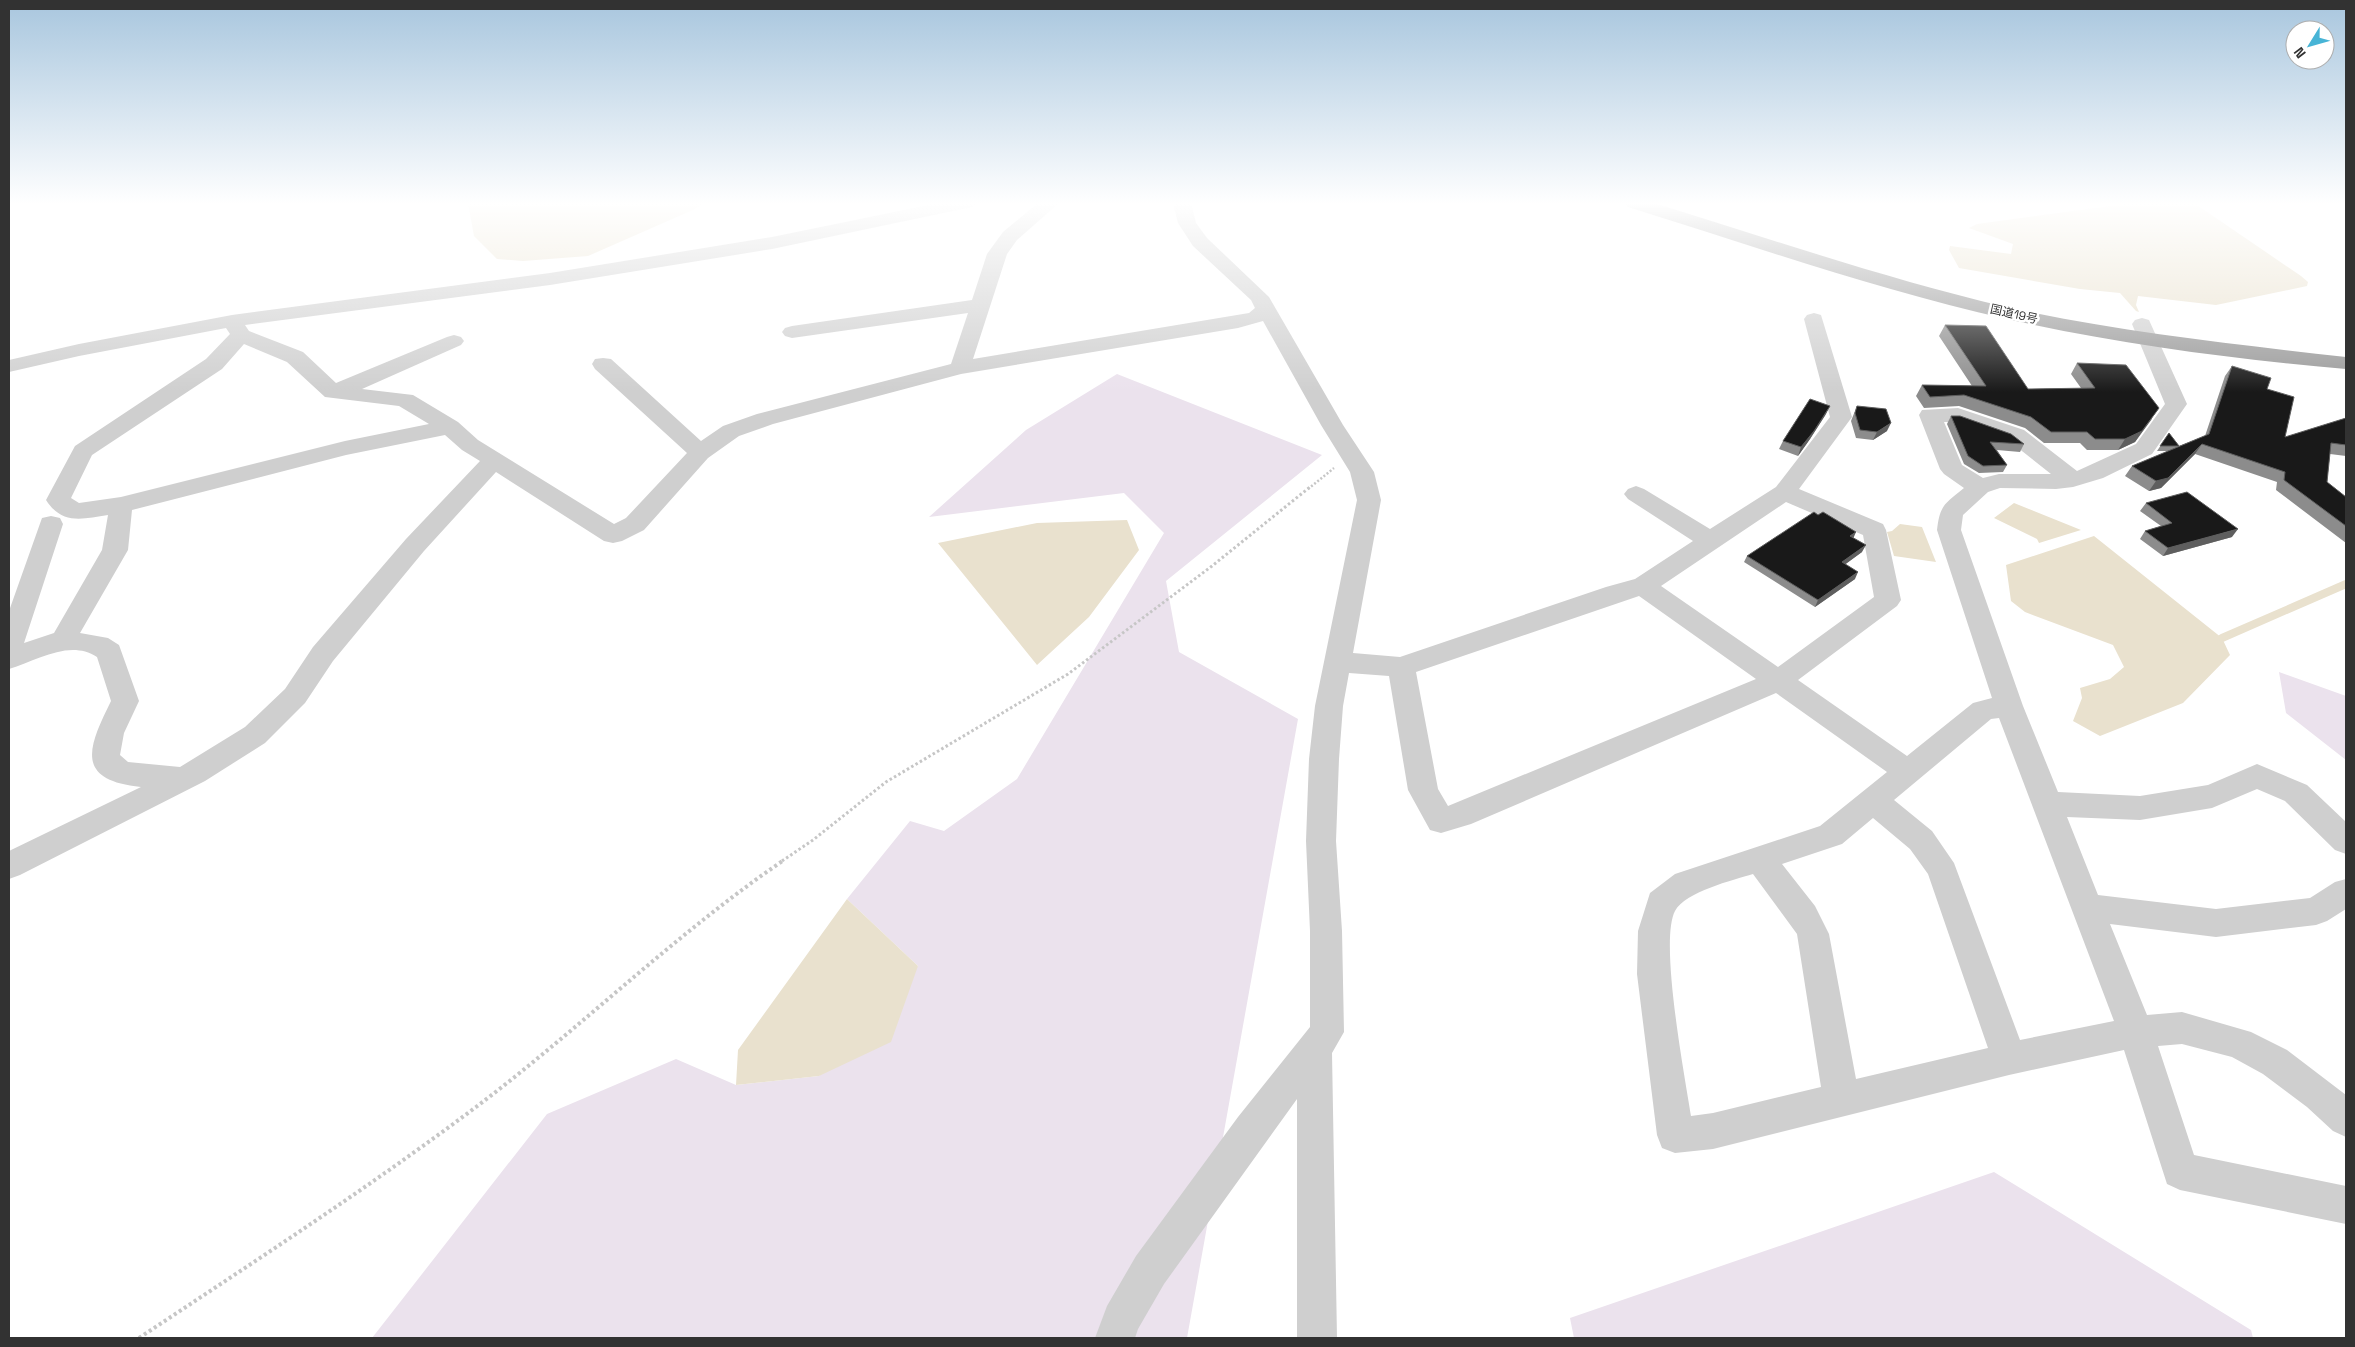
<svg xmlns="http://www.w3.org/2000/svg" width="2355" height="1347" font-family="'Space Grotesk','Noto Sans JP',sans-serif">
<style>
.green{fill:#ebe2ed}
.water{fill:#e9e1ce}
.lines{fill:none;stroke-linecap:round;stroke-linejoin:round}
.stream{stroke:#e9e1ce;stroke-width:8}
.path-far2{stroke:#c6c6c6;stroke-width:2.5;stroke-dasharray:2 2;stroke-linecap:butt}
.path-far1{stroke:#c6c6c6;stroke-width:3;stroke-dasharray:2.5 2.5;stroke-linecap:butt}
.path{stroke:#c6c6c6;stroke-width:4;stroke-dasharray:3 3;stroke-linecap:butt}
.minor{fill:#cfcfcf;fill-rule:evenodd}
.highway{fill:#999;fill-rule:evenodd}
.wall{fill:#8c8c8c}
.shaded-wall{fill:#5e5e5e}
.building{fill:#191919;stroke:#5e5e5e}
.labels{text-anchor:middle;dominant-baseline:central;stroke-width:5;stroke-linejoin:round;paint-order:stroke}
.far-street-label{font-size:12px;fill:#323232;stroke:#fff}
</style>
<rect width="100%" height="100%" fill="#fff"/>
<path class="green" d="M 1117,374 L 1322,455 L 1166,581 L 1179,652 L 1298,719 L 1187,1338 L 372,1338 L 547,1114 L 676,1059 L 736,1085 L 819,1076 L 918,966 L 847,899 L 910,821 L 944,831 L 1017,779 L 1164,533 L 1124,493 L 929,517 L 1026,430 Z
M 2279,672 L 2346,696 L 2346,760 L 2286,713 Z
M 1994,1172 L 2251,1330 L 2253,1338 L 1574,1338 L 1570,1318 Z"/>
<path class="water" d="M 468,203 L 703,203 L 695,209 L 588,256 L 523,261 L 497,259 L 474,236 Z
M 2133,203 L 2194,203 L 2301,276 L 2308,282 L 2307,286 L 2216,305 L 2138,296 L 2136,305 L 2139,312 L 2136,311 L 2120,293 L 2080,289 L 1959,268 L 1949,250 L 1950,246 L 2011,254 L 2013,244 L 1969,228 L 1977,224 Z
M 2014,503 L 2081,530 L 2039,543 L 2037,539 L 1994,518 Z
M 1127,520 L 1139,550 L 1089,617 L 1037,665 L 938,543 L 1037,523 Z
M 1900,524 L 1922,527 L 1936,562 L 1894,556 L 1887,532 L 1892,531 Z
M 2094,536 L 2222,638 L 2230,655 L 2183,703 L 2100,736 L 2073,721 L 2082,698 L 2080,688 L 2110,679 L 2124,667 L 2113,645 L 2025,612 L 2011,601 L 2006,565 Z
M 847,899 L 918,966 L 891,1042 L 819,1076 L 736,1085 L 738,1050 Z"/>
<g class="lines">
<path class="stream" d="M 2222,638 L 2346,584"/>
<path class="path-far2" d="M 1308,489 L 1334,468"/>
<path class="path-far1" d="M 782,861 L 813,840 L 886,782 L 1068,674 L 1212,566 L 1310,487"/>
<path class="path" d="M 139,1338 C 252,1263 367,1189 476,1107 C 581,1028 675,934 784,860"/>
<path class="minor" d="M 938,203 L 976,203 L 973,207 L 967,208 L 772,249 L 550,285 L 245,325 L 249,331 L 303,352 L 336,383 L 447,337 L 454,335 L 461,337 L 464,341 L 461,345 L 362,389 L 413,395 L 458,422 L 478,440 L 614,524 L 626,518 L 687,453 L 595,369 L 592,364 L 595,359 L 603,358 L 611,359 L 701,441 L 723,426 L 757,414 L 951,364 L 968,313 L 792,338 L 785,336 L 782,332 L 785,328 L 792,326 L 972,300 L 987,254 L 1003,232 L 1038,203 L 1059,203 L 1017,240 L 1007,254 L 973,359 L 1249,313 L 1255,308 L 1251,300 L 1193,246 L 1178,223 L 1173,203 L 1191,203 L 1196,223 L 1207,238 L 1269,297 L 1343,425 L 1374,472 L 1381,500 L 1353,653 L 1400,657 L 1606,587 L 1635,579 L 1693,541 L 1628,499 L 1624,494 L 1628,489 L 1636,486 L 1644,489 L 1710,529 L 1776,487 L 1830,417 L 1804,319 L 1807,315 L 1814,313 L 1821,315 L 1852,417 L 1799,489 L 1883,524 L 1886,530 L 1901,600 L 1897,606 L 1798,680 L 1907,756 L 1973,703 L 1992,698 L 1937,530 C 1940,504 1945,504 1964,488 L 1944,474 L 1940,469 L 1919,415 L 1922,410 L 1958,408 L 2024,430 L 2077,471 L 2136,444 L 2165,404 L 2132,324 L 2135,320 L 2142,318 L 2149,320 L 2187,404 L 2152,454 L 2103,478 L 2073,487 L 2056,489 L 2000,488 L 1988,492 L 1963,515 L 1961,530 L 2023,706 L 2058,792 L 2140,796 L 2208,785 L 2257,764 L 2307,785 L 2346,822 L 2346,854 L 2335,850 L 2285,801 L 2257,789 L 2212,808 L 2140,820 L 2067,817 L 2098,895 L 2216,909 L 2310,898 L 2335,882 L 2346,879 L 2346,909 L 2327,921 L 2316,925 L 2216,937 L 2110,924 L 2147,1015 L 2182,1012 L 2251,1032 L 2287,1050 L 2346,1095 L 2346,1137 L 2333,1131 L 2307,1107 L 2263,1074 L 2232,1057 L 2182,1044 L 2158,1046 L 2194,1155 L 2346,1186 L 2346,1224 L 2180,1190 L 2167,1184 L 2124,1050 L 2009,1075 L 1713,1149 L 1675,1153 L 1662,1148 L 1657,1135 L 1637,974 L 1638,931 L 1650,893 L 1675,874 L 1820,826 L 1887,772 L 1776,693 L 1471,824 L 1441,833 L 1430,830 L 1408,790 L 1389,676 L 1349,673 L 1343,706 L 1339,759 L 1336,841 L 1342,931 L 1344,1032 L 1332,1053 L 1337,1338 L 1297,1338 L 1297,1099 L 1164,1284 L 1138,1329 L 1135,1338 L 1095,1338 L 1107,1306 L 1136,1256 L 1238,1117 L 1310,1027 L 1310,931 L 1306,841 L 1309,759 L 1315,706 L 1357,500 L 1350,472 L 1321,425 L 1263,321 L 1238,328 L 961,374 L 773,424 L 739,436 L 708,458 L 644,530 L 622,541 L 613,543 L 604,541 L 496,472 L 424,551 L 333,661 L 305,703 L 265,743 L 205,781 L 20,875 L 9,879 L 9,851 L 141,787 C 73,780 89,746 111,701 L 97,657 C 69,639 37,661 9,669 L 9,611 L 42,518 L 51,516 L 60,518 L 63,524 L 24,643 L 54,633 L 102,550 L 108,515 C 82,519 62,525 46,500 L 75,446 L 206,359 L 230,334 L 226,328 L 79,356 L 9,372 L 9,360 L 79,344 L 232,315 L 550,273 L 772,237 ZM 244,344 L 287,362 L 325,397 L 399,406 L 429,424 L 345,441 L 121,497 L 79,503 L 71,498 L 92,455 L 222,369 ZM 1944,422 L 1956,422 L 2008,440 L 2051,474 L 1999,474 L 1983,478 L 1962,465 ZM 445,435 L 462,450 L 480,461 L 406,539 L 313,647 L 285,689 L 245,727 L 180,767 L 128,762 L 120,755 L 124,733 L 139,701 L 119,645 L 108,638 L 80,633 L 128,550 L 132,510 L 346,455 ZM 1786,502 L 1863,535 L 1874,597 L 1778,667 L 1661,586 ZM 1639,596 L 1756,679 L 1448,806 L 1438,789 L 1416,672 ZM 1999,718 L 2114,1021 L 2020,1040 L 1954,863 L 1932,831 L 1894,800 L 1991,719 ZM 1873,818 L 1910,849 L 1928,874 L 1988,1048 L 1856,1079 L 1829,934 L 1815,906 L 1782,864 L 1842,844 ZM 1753,874 L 1797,934 L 1821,1087 L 1713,1113 L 1691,1116 C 1685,1077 1659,941 1675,911 C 1685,892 1733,880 1753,874 Z"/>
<path class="highway" d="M 1625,203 L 1654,203 C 1771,239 1887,279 2006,307 C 2118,332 2232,344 2346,357 L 2346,369 C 2233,359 2118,344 2007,319 C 1878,290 1753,246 1628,207 Z"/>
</g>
<path class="wall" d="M 1945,325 L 2028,389 L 2081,388 L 2071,374 L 2077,363 L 2152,419 L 2135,442 L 2118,450 L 2087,450 L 2080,443 L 2044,443 L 2025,428 L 1959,406 L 1924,408 L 1916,396 L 1922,385 L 1972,386 L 1939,336 Z
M 2232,366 L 2267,389 L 2285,437 L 2346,418 L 2346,456 L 2330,454 L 2327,482 L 2346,497 L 2346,543 L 2276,490 L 2277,482 L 2195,454 L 2161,488 L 2149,491 L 2125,476 L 2132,466 L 2169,451 L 2157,451 L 2169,433 L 2179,446 L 2205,436 L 2225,376 Z
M 1857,406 L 1887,431 L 1873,440 L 1856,438 L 1851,421 Z
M 1826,414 L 1810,439 L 1798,456 L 1779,449 L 1783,441 Z
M 1951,416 L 2024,444 L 2020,452 L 1997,450 L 2007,465 L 2003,472 L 1979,473 L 1964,464 L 1947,424 Z
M 2146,503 L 2232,537 L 2163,556 L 2140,539 L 2145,531 L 2161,526 L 2140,511 Z
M 1853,538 L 1862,552 L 1845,564 L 1855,579 L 1815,607 L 1744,562 L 1747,556 Z"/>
<path class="shaded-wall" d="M 1830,406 L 1826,414 L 1810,439 L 1798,456 L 1801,447 Z
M 2159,408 L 2135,442 L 2118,450 L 2125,439 Z
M 1891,423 L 1887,431 L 1873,440 L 1877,432 Z
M 2202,444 L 2195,454 L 2161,488 L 2149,491 L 2156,481 Z
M 2238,529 L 2232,537 L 2163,556 L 2168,548 Z
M 1856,532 L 1853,539 L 1850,536 Z
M 1866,545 L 1862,552 L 1839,569 L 1842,562 Z
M 1858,572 L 1855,579 L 1815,607 L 1818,600 Z"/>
<path class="building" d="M 1945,325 L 1986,326 L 2028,389 L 2095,388 L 2077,363 L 2126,365 L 2159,408 L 2142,431 L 2125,439 L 2095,439 L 2087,432 L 2051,432 L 2031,417 L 1964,395 L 1930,397 L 1922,385 L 1986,386 Z
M 2232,366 L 2271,378 L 2267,389 L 2294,397 L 2285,437 L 2346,418 L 2346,445 L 2331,443 L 2327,482 L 2346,497 L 2346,526 L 2284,480 L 2285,472 L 2202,444 L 2168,478 L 2156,481 L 2132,466 L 2209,434 Z
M 1810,399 L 1830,406 L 1814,431 L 1801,447 L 1783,441 Z
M 1857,406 L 1886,409 L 1891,423 L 1877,432 L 1860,430 L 1855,413 Z
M 1951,416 L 1960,416 L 2011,434 L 2024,444 L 1990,442 L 2007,465 L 1983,466 L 1968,456 Z
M 2169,433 L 2179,446 L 2160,446 Z
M 2187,492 L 2238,529 L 2168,548 L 2145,531 L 2172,523 L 2146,503 Z
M 1814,512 L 1818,515 L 1823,512 L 1856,532 L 1850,536 L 1866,545 L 1842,562 L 1858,572 L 1818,600 L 1747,556 Z"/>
<linearGradient id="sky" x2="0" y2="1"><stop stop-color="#a8c6de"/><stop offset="0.52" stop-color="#fff"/><stop offset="1" stop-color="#fff" stop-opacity="0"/></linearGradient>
<rect width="2355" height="392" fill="url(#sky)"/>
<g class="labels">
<g class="far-street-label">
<text transform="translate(2014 314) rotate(13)">国道19号</text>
</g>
</g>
<rect width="2355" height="1347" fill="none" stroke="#323232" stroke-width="20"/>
<g transform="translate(2310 45) rotate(233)"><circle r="24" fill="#ffffff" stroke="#adadad"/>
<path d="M0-4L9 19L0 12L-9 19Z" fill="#47b4d6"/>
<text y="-8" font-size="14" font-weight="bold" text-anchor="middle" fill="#323232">N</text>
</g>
</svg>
